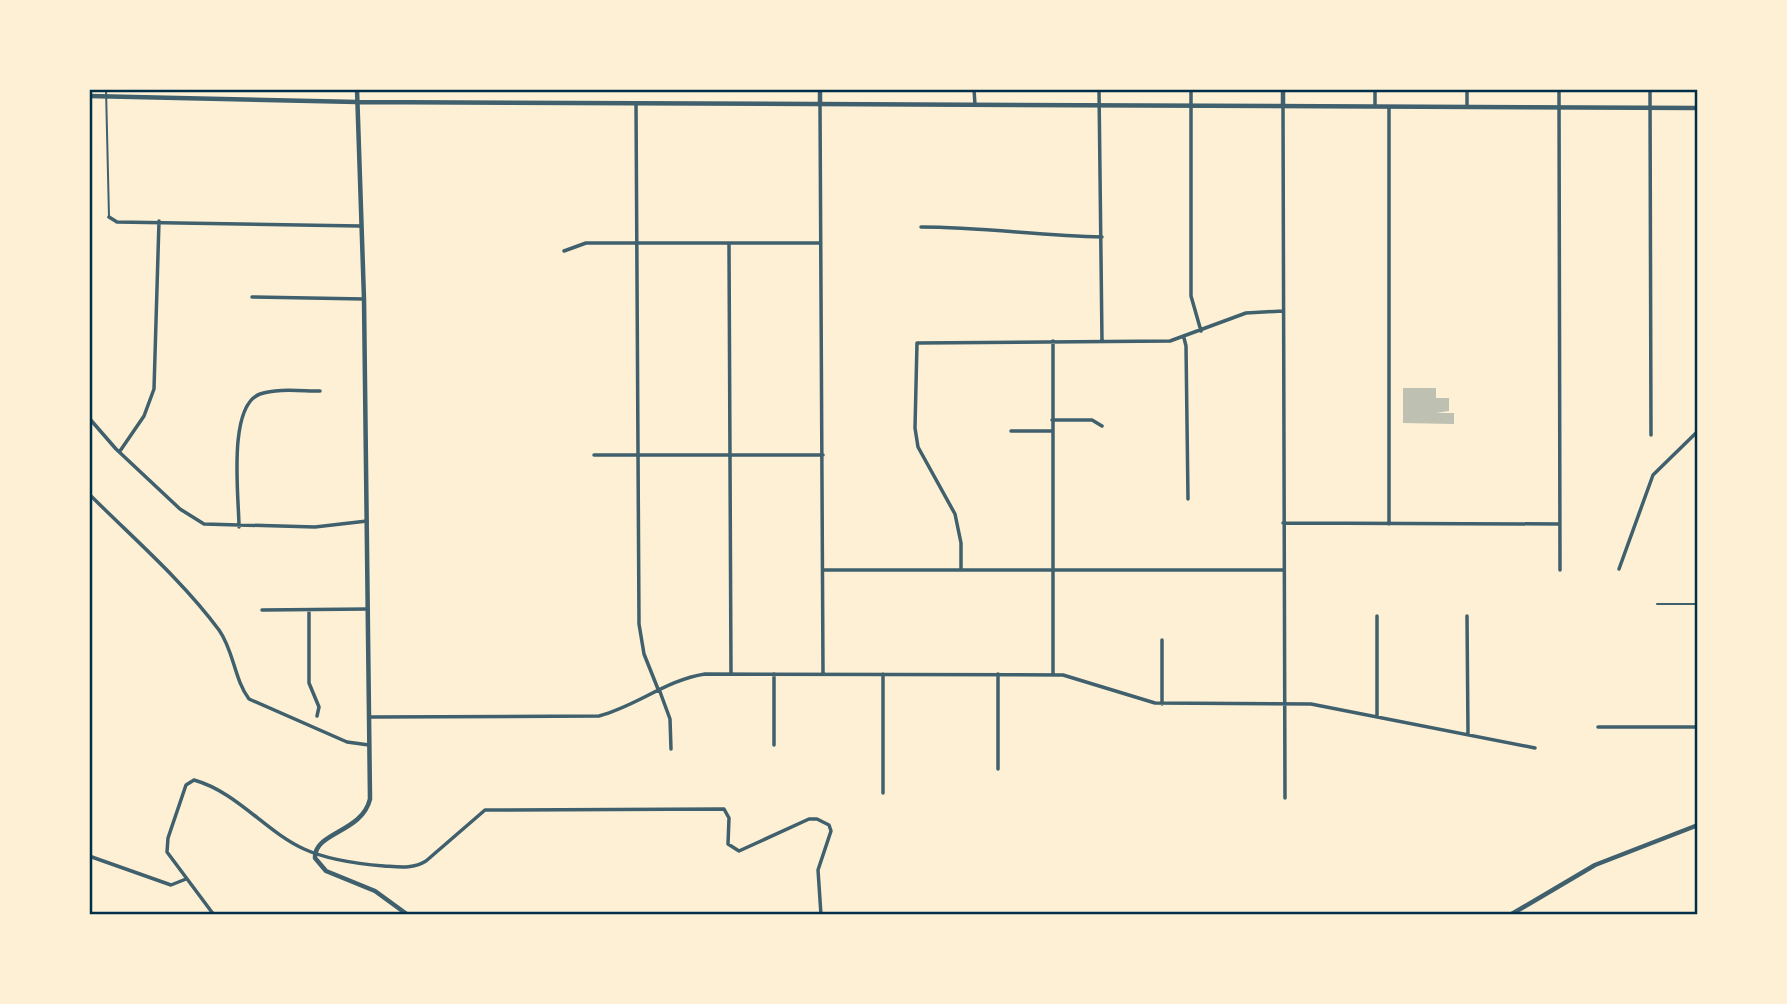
<svg xmlns="http://www.w3.org/2000/svg" width="1787" height="1004" font-family="'Noto Sans',sans-serif">
<style>
.building{fill:#bec0b2}
.lines{fill:none;stroke-linecap:round;stroke-linejoin:round}
.service{stroke:#3f606c;stroke-width:2}
.minor{stroke:#3f606c;stroke-width:3.5}
.tertiary{stroke:#3f606c;stroke-width:4.5}
.neatline{fill:none;stroke:#003049;stroke-width:2.5}
</style>
<rect width="100%" height="100%" fill="#fdf0d5"/>
<path class="building" d="M 1403,388 L 1436,388 L 1436,398 L 1449,398 L 1449,411 L 1436,413 L 1454,413 L 1454,424 L 1403,423 Z"/>
<g class="lines">
<path class="service" d="M 106,89 L 109,217
M 1657,604 L 1698,604"/>
<path class="minor" d="M 974,89 L 975,105
M 1099,89 L 1102,341
M 1191,89 L 1191,296 L 1201,331
M 1467,89 L 1467,107
M 1559,89 L 1560,570
M 1650,89 L 1651,435
M 636,103 L 639,624 L 644,654 L 658,689
M 820,104 L 823,674
M 1283,106 L 1285,798
M 1375,106 L 1375,89
M 1389,107 L 1389,524
M 109,217 L 117,222 L 360,226
M 921,227 C 982,227 1041,236 1102,237
M 729,244 L 731,674
M 564,251 L 586,243 L 821,243
M 252,297 L 364,299
M 1184,338 L 1186,346 L 1188,499
M 1053,341 L 1053,675
M 89,418 L 116,449 L 180,509 L 204,524 L 315,527 L 367,521
M 1052,420 L 1092,420 L 1102,426
M 1011,431 L 1052,431
M 120,451 L 144,416 L 154,389 L 159,221
M 594,455 L 823,455
M 89,494 C 133,538 182,580 219,630 C 234,651 234,679 249,699 L 347,742 L 369,745
M 1283,523 L 1560,524
M 239,527 C 239,499 227,406 260,394 C 277,388 301,391 320,391
M 1619,569 L 1653,475 L 1698,431
M 823,570 L 1283,570
M 961,570 L 961,543 L 955,514 L 918,447 L 915,428 L 917,343 L 1170,341 L 1246,313 L 1283,311
M 262,610 L 368,609
M 309,610 L 309,683 L 319,707 L 317,716
M 1377,616 L 1377,716
M 1467,616 L 1468,734
M 1162,640 L 1162,704
M 774,674 L 774,745
M 998,674 L 998,769
M 659,689 L 670,719 L 671,749
M 371,717 L 599,716 C 637,706 666,680 705,674 L 1063,675 L 1155,703 L 1311,704 L 1535,748
M 1598,727 L 1698,727
M 883,793 L 883,674
M 89,856 L 171,885 L 186,879
M 214,915 L 167,852 L 168,838 L 186,785 L 194,780 C 237,792 266,832 304,849 C 328,860 359,864 384,866 C 400,867 413,869 426,861 L 485,810 L 724,809 L 729,818 L 728,844 L 739,851 L 809,819 L 817,819 L 829,825 L 831,831 L 818,870 L 821,915"/>
<path class="tertiary" d="M 357,89 L 364,299 L 370,799 C 362,833 314,832 315,858 L 326,871 L 375,891 L 408,915
M 820,89 L 820,104
M 89,96 L 357,102 L 1698,108
M 1283,106 L 1283,89
M 1510,915 L 1595,865 L 1698,825"/>
</g>
<rect width="1787" height="1004" fill="none" stroke="#fdf0d5" stroke-width="182"/>
<rect x="91" y="91" width="1605" height="822" class="neatline"/>
</svg>
